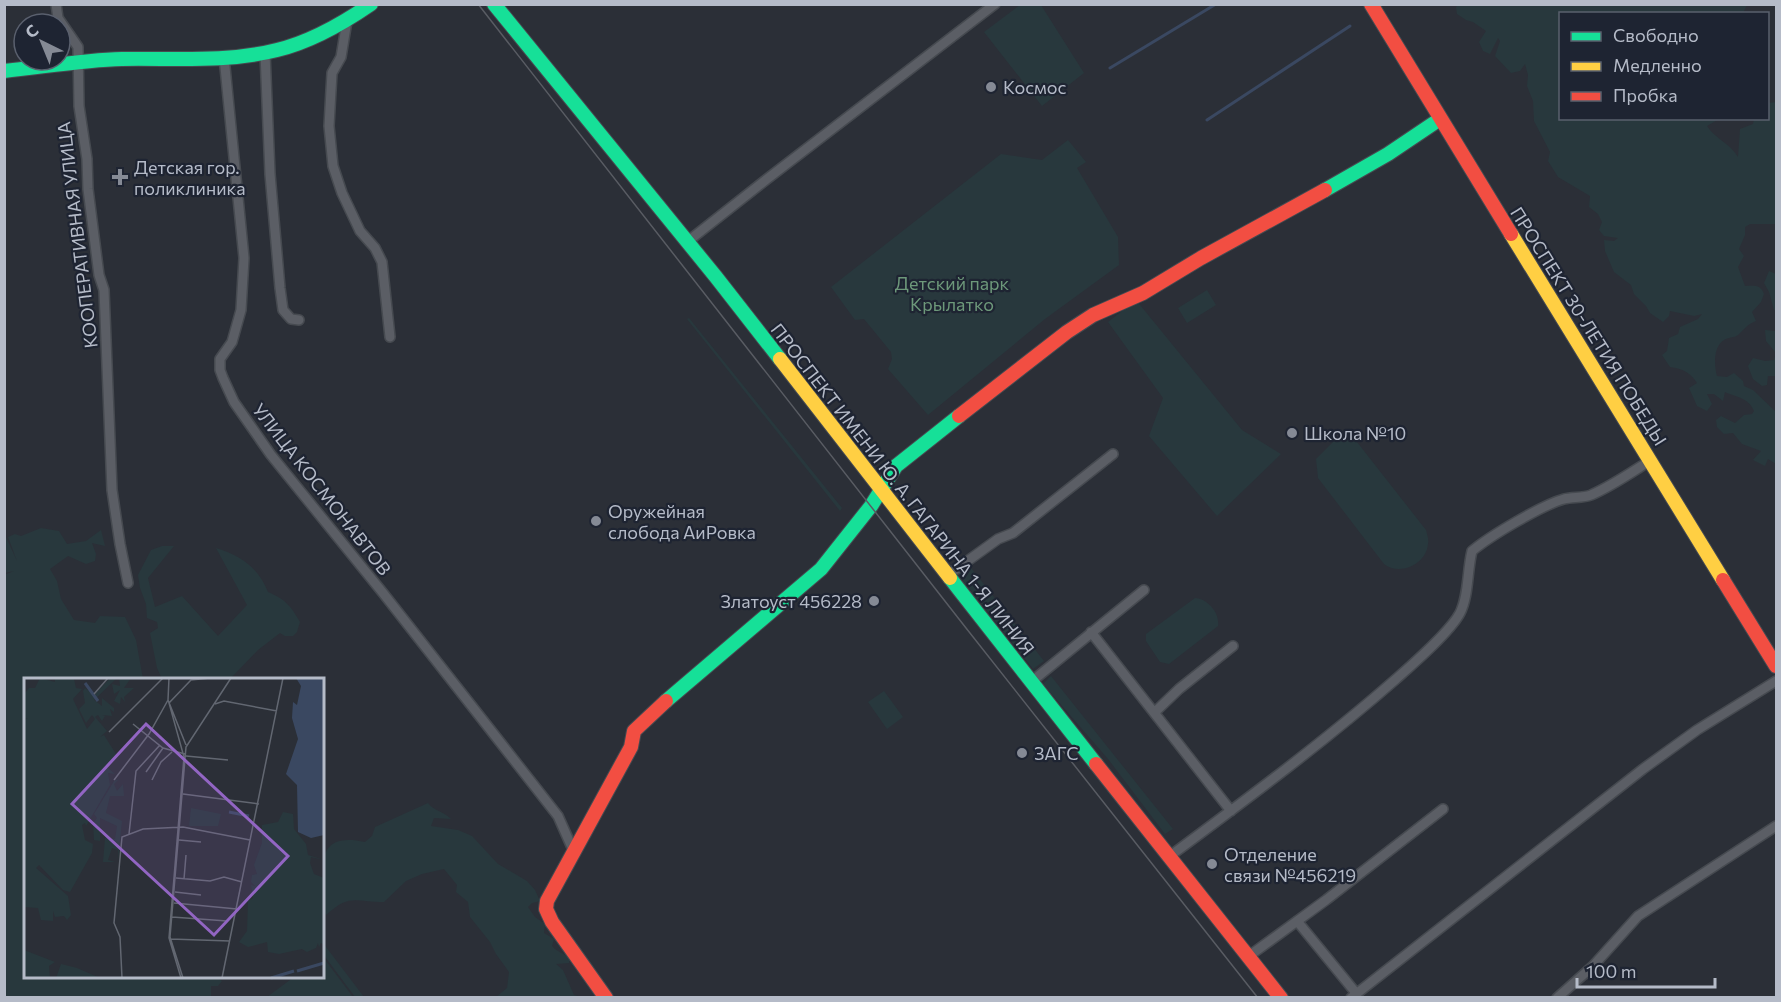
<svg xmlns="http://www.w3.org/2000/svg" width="1781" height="1002" font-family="Commissioner,sans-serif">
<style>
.green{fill:#28383d}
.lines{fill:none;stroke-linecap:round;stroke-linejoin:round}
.stream{stroke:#3a4861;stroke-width:3}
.street-casing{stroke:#464a50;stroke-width:12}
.fast-casing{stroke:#464a50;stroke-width:16}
.slow-casing{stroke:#464a50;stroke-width:16}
.jam-casing{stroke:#464a50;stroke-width:16}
.street{stroke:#5b5e65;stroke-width:9}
.fast{stroke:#16e098;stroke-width:14}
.slow{stroke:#ffcf43;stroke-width:14}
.jam{stroke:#f24e42;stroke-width:14}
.tram{stroke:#595c63;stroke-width:1.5}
.poi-dot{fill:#858a95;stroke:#1e2432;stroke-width:2}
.labels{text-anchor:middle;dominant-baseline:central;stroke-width:4.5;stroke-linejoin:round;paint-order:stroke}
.poi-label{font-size:18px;fill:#b5bbc8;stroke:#1e2432;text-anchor:start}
.street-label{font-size:18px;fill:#b5bbc8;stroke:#1e2432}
.park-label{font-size:18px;fill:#6d987a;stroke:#1e2432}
.inset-river{fill:none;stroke:#3a4861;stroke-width:3}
.inset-road{fill:none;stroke:#626771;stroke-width:1.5}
.view{fill:#9265c3;fill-opacity:0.15;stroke:#9265c3;stroke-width:3}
.inset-edge{fill:none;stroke:#b5bbc8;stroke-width:3}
</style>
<rect width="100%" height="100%" fill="#2b2f37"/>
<path class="green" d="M 1020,5 L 1041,5 L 1084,73 L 1042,106 L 984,32 Z
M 1458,5 L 1747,5 L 1743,13 L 1560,14 L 1560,118 L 1719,119 L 1707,126 C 1715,139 1730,143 1738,157 L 1740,129 L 1753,124 L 1754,119 L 1768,118 L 1768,103 L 1776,102 L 1776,224 L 1750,224 L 1745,227 L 1745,235 L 1739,249 L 1744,256 L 1738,267 L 1745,286 C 1755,286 1760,284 1764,294 L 1761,302 L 1752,312 L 1756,321 C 1746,325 1745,329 1738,335 C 1734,338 1728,337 1724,340 C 1713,347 1714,365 1717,376 L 1727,377 L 1734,373 L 1743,381 L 1744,386 L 1753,390 L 1776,412 L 1776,464 L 1768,459 L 1765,466 L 1753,460 L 1761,451 L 1742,444 L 1733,433 L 1724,434 L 1717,427 L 1716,420 L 1721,416 L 1735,423 L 1744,415 L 1752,414 L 1754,411 C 1749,398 1736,397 1725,392 L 1723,401 L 1714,394 L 1707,394 L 1712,404 L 1707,411 L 1697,406 L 1689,388 L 1697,383 C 1690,372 1683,369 1670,367 L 1662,355 L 1667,351 L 1669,338 L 1678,334 L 1680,327 L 1698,319 L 1702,314 L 1694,316 L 1670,311 L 1669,316 L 1663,322 L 1650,313 L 1646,306 L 1634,294 L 1631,285 L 1614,272 L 1605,251 L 1604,240 L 1614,241 L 1618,238 L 1604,236 L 1599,230 L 1602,222 L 1598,214 L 1589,207 L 1590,196 L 1558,177 L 1548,161 L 1550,152 L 1534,121 L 1533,101 L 1527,86 L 1528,75 L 1525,64 L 1520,71 L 1511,73 L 1495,56 L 1500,41 L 1498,38 L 1490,54 L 1483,51 L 1479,42 L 1486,31 L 1473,22 L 1466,20 L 1457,14 L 1456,7 Z
M 1068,140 L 1086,162 L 1077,168 L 1118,237 L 1119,265 L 1045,319 L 928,415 L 888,369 L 892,359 L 891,352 L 864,319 L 855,320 L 831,287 L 1001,154 L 1042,160 Z
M 1769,271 L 1776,274 L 1776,310 L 1774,310 L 1769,292 L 1764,283 Z
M 1207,290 L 1216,305 L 1187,323 L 1178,308 Z
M 1136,300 L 1242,430 L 1281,454 L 1217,516 L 1149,436 L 1163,398 L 1108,322 Z
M 689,318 L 842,508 L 840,511 L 687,319 Z
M 1765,330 L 1776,331 L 1776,376 L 1768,376 L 1767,385 L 1762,386 L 1753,379 L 1748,366 L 1753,358 L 1765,361 L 1774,360 L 1776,353 L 1766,341 Z
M 1341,438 L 1349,438 L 1357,442 L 1426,530 C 1427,534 1429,540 1428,544 C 1426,565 1399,576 1384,564 L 1318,478 L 1316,459 L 1333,442 Z
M 41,528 L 59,531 L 67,544 L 86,541 L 101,530 L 105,546 L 92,543 L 96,554 L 95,561 L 86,564 L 68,556 L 50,569 L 57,581 L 61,599 L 74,620 L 95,623 L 100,616 L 125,617 L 136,640 L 143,679 L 26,680 L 26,976 L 216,977 L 222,981 L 218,986 L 211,986 L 211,997 L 5,997 L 4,575 L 14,571 L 5,573 L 5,535 L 17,561 L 8,537 L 15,534 L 21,536 Z
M 162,546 L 174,546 L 148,578 L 155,607 L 182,596 L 218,636 L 247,605 L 216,548 C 241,556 258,567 268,592 C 285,599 291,606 300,622 L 297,632 L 293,636 L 285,636 L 280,633 L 258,650 L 230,679 L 162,679 L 157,668 L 150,633 L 158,628 L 157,622 L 147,618 L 146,604 L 140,588 L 138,575 L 151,550 Z
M 968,564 L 1044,661 L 1033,669 L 956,572 Z
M 1195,598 C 1208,599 1220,613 1218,626 L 1169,664 L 1160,662 L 1146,641 L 1146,634 Z
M 1051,676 L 1173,829 L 1165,834 L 1108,759 L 1043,684 Z
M 884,691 L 903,717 L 887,729 L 868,702 Z
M 428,803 C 434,811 443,811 451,819 L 434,818 L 431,826 L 458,830 L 472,836 L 498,864 L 527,881 L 535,890 L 540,901 L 532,903 L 528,907 L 535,917 L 545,924 L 544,933 L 554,939 L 552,946 C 557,952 563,953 570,958 L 569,963 L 556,964 L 563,970 L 574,995 L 581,997 L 496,997 L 507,988 L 509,972 L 496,954 L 490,942 L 470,917 L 468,902 L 456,892 L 457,885 L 444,869 L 422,874 L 406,881 L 384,902 C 355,902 350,893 326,915 L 323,910 C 323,873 311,830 365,842 L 372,836 L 375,827 Z
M 323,943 L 364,997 L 355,997 L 323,954 Z
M 323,957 L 353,997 L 267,997 L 294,977 L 322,976 Z"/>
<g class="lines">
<path class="stream" d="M 1110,68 L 1216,4
M 1207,120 L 1350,26"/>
<defs>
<path id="street" d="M 56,4 L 58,18 L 78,47 L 79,106 L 87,159 L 88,189 L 99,275 L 104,290 L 112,490 L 120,544 L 128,583
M 347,21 L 341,57 L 332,73 L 331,90 L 329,126 L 333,166 L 342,193 L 360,231 L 375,248 L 382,262 L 390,337
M 265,53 L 270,174 L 280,288 L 283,310 L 291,319 L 299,320
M 224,57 L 244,258 L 241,310 L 232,342 L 220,359 L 220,370 L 223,378 L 234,402 L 271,455 L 383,593 L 558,816 L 574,852
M 687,242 L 767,179 L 995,4
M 948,575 L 998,539 L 1013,533 L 1113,454
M 1091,632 L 1231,811
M 1031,682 L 1144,590
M 1155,712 L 1179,689 L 1233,646
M 1170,856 C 1247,799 1324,742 1396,679 C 1413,664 1450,632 1460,613 C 1469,595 1467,571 1472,551 C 1490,536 1542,505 1564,499 C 1573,497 1583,498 1591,495 C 1612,486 1632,472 1651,460
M 1297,921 L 1356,993
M 1249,956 L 1326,900 L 1443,809
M 1351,998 L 1643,769 L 1697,730 L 1776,681
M 1557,998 L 1593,966 L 1638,916 L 1776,826"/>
<path id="fast" d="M 494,4 L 716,277 L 780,359
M 4,71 C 43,67 83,60 122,59 C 174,58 226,63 277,50 C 311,42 342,24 371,4
M 1325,190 L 1388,154 L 1440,119
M 950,578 L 1096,764
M 666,701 L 821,569 L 871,506 L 896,466 L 959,416"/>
<path id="slow" d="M 1511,234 L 1723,580
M 780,359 L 950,578"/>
<path id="jam" d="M 1371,4 L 1511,234
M 959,416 L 1067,332 L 1093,315 L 1143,293 L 1201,258 L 1325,190
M 1723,580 L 1776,666
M 1096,764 L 1281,998
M 606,998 L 552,922 L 546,909 L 547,901 L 631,747 L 634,731 L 666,701"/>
</defs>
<use href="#street" class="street-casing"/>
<use href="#fast" class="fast-casing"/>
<use href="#slow" class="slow-casing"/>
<use href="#jam" class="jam-casing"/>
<use href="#street" class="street"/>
<use href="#fast" class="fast"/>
<use href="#slow" class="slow"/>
<use href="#jam" class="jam"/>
<path class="tram" d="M 478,4 L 966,628 L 1258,998"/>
</g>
<g class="poi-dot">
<circle cx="991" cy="87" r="6"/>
<path d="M117 168h6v6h6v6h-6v6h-6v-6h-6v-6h6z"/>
<circle cx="1292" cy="433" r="6"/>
<circle cx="596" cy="521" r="6"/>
<circle cx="874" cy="601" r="6"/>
<circle cx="1022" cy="753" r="6"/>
<circle cx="1212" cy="864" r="6"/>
</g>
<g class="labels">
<g class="poi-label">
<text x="1003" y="87">Космос</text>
<text x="134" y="167">Детская гор.<tspan x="134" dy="21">поликлиника</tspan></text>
<text x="1304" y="433">Школа №10</text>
<text x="608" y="511">Оружейная<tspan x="608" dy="21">слобода АиРовка</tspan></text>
<text x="862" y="601" text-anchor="end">Златоуст 456228</text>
<text x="1034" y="753">ЗАГС</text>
<text x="1224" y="854">Отделение<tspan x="1224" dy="21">связи №456219</tspan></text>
</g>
<g class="street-label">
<text transform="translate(77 235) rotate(-97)">КООПЕРАТИВНАЯ УЛИЦА</text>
<text transform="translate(1589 326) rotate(58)">ПРОСПЕКТ 30-ЛЕТИЯ ПОБЕДЫ</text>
<text transform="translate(322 489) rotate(52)">УЛИЦА КОСМОНАВТОВ</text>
<text transform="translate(903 489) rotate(52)">ПРОСПЕКТ ИМЕНИ Ю. А. ГАГАРИНА 1-Я ЛИНИЯ</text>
</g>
<g class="park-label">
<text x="952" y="283">Детский парк<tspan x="952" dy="21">Крылатко</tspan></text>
</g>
</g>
<g transform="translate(24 678)">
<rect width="300" height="300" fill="#2b2f37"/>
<path d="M 16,0 L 31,4 L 31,0 L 50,1 L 52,10 L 58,11 L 49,21 L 63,51 L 71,41 L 68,37 L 62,45 L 55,31 L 61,25 L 59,13 L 61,10 L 70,17 L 86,0 L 93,0 L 70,22 L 78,28 L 78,20 L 90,30 L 90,34 L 86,31 L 88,38 L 78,37 L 81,38 L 78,43 L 74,37 L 71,39 L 83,53 L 76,59 L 80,57 L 92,76 L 83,89 L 91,96 L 84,95 L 86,107 L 62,148 L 61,145 L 58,147 L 61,162 L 69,166 L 68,175 L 46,214 L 39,212 L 15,187 L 12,190 L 44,218 L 47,237 L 43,242 L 40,238 L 31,239 L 29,233 L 29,243 L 17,242 L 14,230 L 0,229 L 0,42 L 4,40 L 0,41 L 0,16 L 5,10 L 11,10 ZM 95,0 L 107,0 L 100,10 L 110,10 L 100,19 L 101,24 L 97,19 L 96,26 L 90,23 L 96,12 L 90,16 L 88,6 L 96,8 ZM 95,101 L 90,106 L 93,113 L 99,106 L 100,118 L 86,118 L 82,135 L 98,143 L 94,182 L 94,172 L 88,170 L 84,182 L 91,184 L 79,184 L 81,160 L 91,161 L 93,148 L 76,140 L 76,163 L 70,162 L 69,145 L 73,140 L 70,136 L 90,103 ZM 167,130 L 197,136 L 194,148 L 165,148 ZM 259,134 L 269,136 L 270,151 L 282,166 L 284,177 L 300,182 L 287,179 L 286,185 L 290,196 L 300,200 L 300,267 L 297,265 L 295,269 L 294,265 L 292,270 L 283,274 L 278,271 L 255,276 L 244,274 L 243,264 L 224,269 L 215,264 L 223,253 L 224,223 L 229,220 L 227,207 L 231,208 L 227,204 L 228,197 L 233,196 L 230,187 L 238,165 L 238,147 L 254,144 ZM 0,272 L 31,284 L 25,288 L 26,300 L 0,300 ZM 37,286 L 53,290 L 76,300 L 32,300 Z" fill="#28383d"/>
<path d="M 272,0 L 300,0 L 300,157 L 287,160 L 274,154 L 273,107 L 262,96 L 274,61 L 268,40 L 269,24 L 273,27 L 277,8 Z" fill="#3a4861"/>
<path class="inset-river" d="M 61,5 L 74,23M 205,134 L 225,138M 273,293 L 300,285M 247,300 L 270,293"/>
<path class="inset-road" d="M 145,0 L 144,22 L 162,67M 70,16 L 84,0M 191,26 L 200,23 L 253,33M 109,46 L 139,70 L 161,76M 85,54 L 139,0M 162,78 L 204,82M 122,94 L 139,70M 90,102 L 125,56 L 144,22M 128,102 L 137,84 L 148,74M 159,116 L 235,126M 105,156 L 112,93 L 136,67M 155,162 L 177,164M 152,200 L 186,203 L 200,199 L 218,204M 160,201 L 162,177M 151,214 L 177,217M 150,225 L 213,231M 148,239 L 203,243M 146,261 L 206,263M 98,300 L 96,259 L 90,245 L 98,159 L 119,151 L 159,149 L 226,162M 157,300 L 145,260 L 160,79 L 145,25 L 167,2 L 186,0M 159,300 L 146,259 L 162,69 L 207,0M 198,300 L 259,0"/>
<path class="view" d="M 122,46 L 264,178 L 190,257 L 48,126 Z"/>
<rect width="300" height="300" class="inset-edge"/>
</g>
<rect width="1781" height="1002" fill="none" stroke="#b5bbc8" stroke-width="12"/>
<rect x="1559" y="12" width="210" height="108" fill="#1e2432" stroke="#5a606e" stroke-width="1.5"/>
<rect x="1571" y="32" width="30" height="9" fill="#16e098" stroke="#5a606e" stroke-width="1.5"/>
<text x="1613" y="42" font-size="18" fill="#b5bbc8">Свободно</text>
<rect x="1571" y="62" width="30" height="9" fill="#ffcf43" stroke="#5a606e" stroke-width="1.5"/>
<text x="1613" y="72" font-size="18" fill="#b5bbc8">Медленно</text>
<rect x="1571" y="92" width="30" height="9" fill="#f24e42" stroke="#5a606e" stroke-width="1.5"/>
<text x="1613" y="102" font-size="18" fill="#b5bbc8">Пробка</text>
<g transform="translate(42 42) rotate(317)"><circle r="28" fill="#1e2432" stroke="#5a606e" stroke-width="1.5"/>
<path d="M0-4.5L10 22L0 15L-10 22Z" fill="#858a95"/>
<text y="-9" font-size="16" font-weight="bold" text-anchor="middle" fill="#b5bbc8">С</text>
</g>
<path d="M1577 978v9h138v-9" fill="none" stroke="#b5bbc8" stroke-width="3"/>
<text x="1586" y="978" font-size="18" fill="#b5bbc8" stroke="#1e2432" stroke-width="4.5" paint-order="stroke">100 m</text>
</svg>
